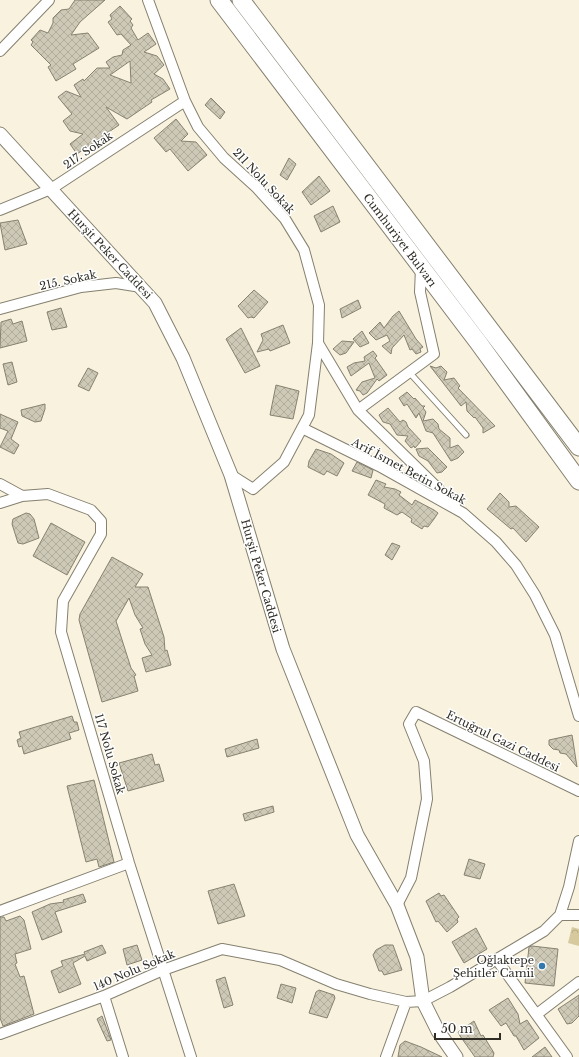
<svg xmlns="http://www.w3.org/2000/svg" width="579" height="1057" font-family="'Libre Baskerville',serif">
<style>
.park{fill:url(#park-crowns)}
.building{fill:url(#building-cross-hatch);stroke:#868170;fill-rule:evenodd}
.lines{fill:none;stroke-linecap:round;stroke-linejoin:round}
.service-casing{stroke:#85806f;stroke-width:7}
.minor-casing{stroke:#85806f;stroke-width:12}
.tertiary-casing{stroke:#85806f;stroke-width:15}
.primary-casing{stroke:#85806f;stroke-width:19}
.service{stroke:#fff;stroke-width:5}
.minor{stroke:#fff;stroke-width:10}
.tertiary{stroke:#fff;stroke-width:13}
.primary{stroke:#fff;stroke-width:17}
.poi-dot{fill:#3278ad;stroke:#fff;stroke-width:1.5}
.labels{text-anchor:middle;dominant-baseline:central;stroke-width:3;stroke-linejoin:round;paint-order:stroke}
.street-label{font-size:11px;fill:#2f2d26;stroke:#fff}
.poi-label{font-size:11px;fill:#2f2d26;stroke:#fff;text-anchor:end}
</style>
<defs>
<pattern id="park-crowns" width="20" height="18" patternUnits="userSpaceOnUse"><rect width="20" height="18" fill="#d5c99d"/><path d="M2 6a3 3 0 1 1 6 0M12 15a3 3 0 1 1 6 0" fill="none" stroke="#b7ad87"/></pattern>
<pattern id="building-cross-hatch" width="8" height="8" patternUnits="userSpaceOnUse"><rect width="8" height="8" fill="#cec9b7"/><path d="M0 0l8 8M0 8l8-8" fill="none" stroke="#b1ad9d"/></pattern>
</defs>
<rect width="100%" height="100%" fill="#f8f2df"/>
<path class="park" d="M 572,927 L 579,929 L 579,946 L 568,943 Z"/>
<path class="building" d="M 75,0 L 105,0 L 80,22 L 71,35 L 88,33 L 99,48 L 73,64 L 76,69 L 56,81 L 48,67 L 51,65 L 31,45 L 33,42 L 31,40 L 40,30 L 48,33 L 53,23 L 53,18 L 61,10 L 69,9 Z
M 120,6 L 132,19 L 130,21 L 133,25 L 131,28 L 138,40 L 148,33 L 156,44 L 144,52 L 157,56 L 164,65 L 154,74 L 163,79 L 170,89 L 151,100 L 152,102 L 127,119 L 106,107 L 119,125 L 77,154 L 70,144 L 83,134 L 70,131 L 63,121 L 72,114 L 58,97 L 66,91 L 81,97 L 74,85 L 83,79 L 84,81 L 97,68 L 110,68 L 106,62 L 113,57 L 122,55 L 123,50 L 131,45 L 121,34 L 117,35 L 108,22 L 112,19 L 110,15 ZM 130,61 L 131,83 L 110,75 L 113,73 Z
M 211,98 L 225,112 L 220,119 L 205,105 Z
M 176,119 L 188,134 L 181,141 L 196,142 L 207,155 L 188,171 L 170,149 L 166,152 L 154,138 Z
M 289,158 L 296,164 L 287,180 L 280,175 Z
M 319,176 L 330,191 L 311,205 L 302,192 Z
M 333,206 L 340,222 L 321,232 L 314,216 Z
M 18,220 L 27,244 L 5,250 L 0,223 Z
M 254,290 L 268,302 L 254,318 L 251,317 L 248,318 L 238,306 Z
M 358,300 L 361,308 L 342,318 L 340,309 Z
M 61,308 L 67,327 L 52,330 L 47,312 Z
M 399,311 L 416,339 L 423,347 L 420,349 L 421,352 L 416,354 L 412,349 L 410,350 L 404,335 L 392,348 L 391,354 L 382,346 L 390,341 L 387,335 L 376,340 L 369,333 L 380,322 L 384,328 L 393,316 Z
M 11,319 L 13,324 L 22,321 L 27,341 L 0,348 L 1,322 Z
M 283,325 L 290,343 L 270,351 L 269,349 L 257,352 L 263,340 L 261,334 Z
M 241,328 L 260,366 L 245,373 L 226,339 Z
M 362,331 L 369,343 L 360,347 L 353,339 Z
M 342,341 L 354,342 L 346,353 L 340,355 L 333,349 Z
M 373,351 L 377,356 L 375,358 L 387,375 L 379,381 L 377,379 L 367,393 L 363,395 L 360,391 L 356,390 L 362,382 L 375,378 L 369,363 L 351,376 L 347,367 L 354,363 L 365,361 L 364,357 Z
M 12,362 L 17,382 L 8,385 L 3,364 Z
M 430,366 L 436,368 L 441,366 L 447,372 L 444,380 L 454,378 L 460,386 L 458,388 L 495,426 L 483,433 L 483,428 L 475,417 L 474,418 L 467,411 L 466,402 L 461,406 Z
M 88,368 L 98,373 L 89,391 L 78,386 Z
M 276,385 L 299,391 L 293,419 L 270,415 Z
M 407,392 L 414,399 L 415,398 L 422,406 L 425,406 L 423,408 L 426,412 L 423,421 L 433,419 L 438,424 L 439,429 L 450,438 L 450,448 L 458,445 L 464,452 L 458,458 L 451,461 L 433,433 L 426,431 L 419,413 L 416,418 L 407,404 L 404,406 L 399,398 Z
M 45,404 L 45,409 L 41,421 L 35,422 L 22,416 L 21,410 Z
M 388,408 L 400,422 L 403,420 L 406,422 L 408,427 L 421,441 L 415,448 L 414,446 L 411,448 L 405,441 L 408,436 L 397,435 L 390,424 L 383,422 L 379,415 Z
M 0,414 L 18,422 L 11,439 L 19,445 L 14,454 L 0,447 L 8,431 L 0,428 Z
M 428,448 L 447,467 L 442,472 L 437,473 L 428,461 L 419,456 L 416,449 Z
M 316,449 L 331,454 L 344,463 L 337,476 L 327,471 L 324,475 L 308,467 L 309,461 Z
M 357,462 L 373,470 L 371,478 L 352,471 Z
M 376,480 L 386,484 L 384,487 L 395,489 L 401,492 L 399,495 L 412,505 L 415,500 L 434,510 L 438,513 L 434,519 L 428,527 L 424,526 L 422,529 L 411,522 L 412,519 L 402,512 L 397,515 L 384,508 L 385,504 L 368,495 Z
M 500,493 L 509,502 L 509,507 L 516,506 L 539,527 L 526,542 L 513,528 L 511,529 L 487,509 Z
M 26,513 L 30,514 L 34,519 L 39,538 L 23,544 L 18,543 L 12,524 L 13,519 Z
M 51,523 L 85,542 L 67,575 L 33,556 Z
M 392,543 L 400,546 L 392,560 L 385,555 Z
M 112,557 L 143,574 L 135,587 L 148,587 L 164,637 L 165,651 L 167,650 L 171,665 L 146,672 L 142,658 L 152,655 L 145,644 L 140,629 L 143,628 L 135,615 L 129,598 L 116,621 L 131,668 L 136,675 L 134,676 L 138,691 L 102,702 L 79,620 L 80,614 Z
M 72,716 L 74,722 L 77,722 L 79,730 L 69,733 L 71,739 L 24,754 L 22,746 L 19,747 L 17,740 L 21,738 L 19,732 Z
M 572,735 L 573,741 L 577,767 L 566,754 L 560,753 L 559,750 L 553,749 L 549,745 L 549,740 Z
M 257,739 L 259,748 L 227,757 L 225,749 Z
M 152,754 L 155,765 L 159,764 L 164,781 L 128,791 L 119,763 Z
M 94,780 L 114,862 L 99,867 L 97,859 L 86,862 L 67,786 Z
M 273,806 L 274,812 L 245,821 L 243,814 Z
M 469,859 L 485,864 L 480,879 L 464,875 Z
M 234,884 L 245,916 L 218,924 L 208,891 Z
M 439,893 L 441,896 L 444,895 L 459,917 L 457,919 L 458,922 L 447,932 L 438,921 L 436,922 L 426,901 Z
M 83,894 L 86,902 L 55,912 L 62,932 L 42,940 L 32,912 L 50,904 L 64,902 L 63,900 Z
M 20,916 L 24,920 L 31,949 L 15,954 L 17,963 L 15,964 L 20,977 L 24,976 L 34,1014 L 3,1026 L 0,1018 L 0,917 L 4,917 L 6,921 Z
M 476,928 L 487,949 L 464,963 L 452,942 Z
M 102,945 L 106,953 L 87,961 L 85,956 L 73,963 L 81,984 L 59,993 L 51,971 L 63,966 L 61,961 L 85,954 L 84,952 Z
M 137,945 L 142,960 L 127,965 L 123,949 Z
M 385,945 L 393,945 L 402,970 L 384,975 L 382,971 L 379,971 L 373,955 L 376,950 Z
M 532,946 L 558,949 L 554,986 L 525,983 L 529,947 Z
M 225,977 L 233,1005 L 224,1008 L 216,980 Z
M 281,984 L 296,988 L 292,1003 L 277,998 Z
M 319,990 L 334,995 L 335,998 L 327,1018 L 309,1013 L 316,992 Z
M 579,995 L 579,1016 L 572,1023 L 567,1024 L 558,1009 Z
M 508,998 L 518,1014 L 520,1024 L 527,1020 L 539,1038 L 524,1050 L 516,1036 L 514,1036 L 506,1023 L 501,1026 L 489,1010 Z
M 102,1016 L 111,1040 L 107,1041 L 97,1019 Z
M 474,1021 L 481,1036 L 483,1035 L 494,1053 L 493,1057 L 475,1057 L 460,1036 L 458,1032 Z
M 405,1041 L 421,1047 L 442,1057 L 398,1057 L 400,1045 Z
M 545,1047 L 552,1057 L 532,1057 Z"/>
<g class="lines">
<defs>
<path id="service" d="M 409,372 L 466,435"/>
<path id="minor" d="M 148,0 L 185,101 L 198,127 L 224,158 L 256,187 L 285,219 L 304,250 L 319,305 L 318,343 L 309,415 L 284,462 L 253,489 L 231,475
M 0,51 L 49,0
M 0,210 L 51,189 L 185,101
M 0,309 L 81,287 L 116,283 L 141,287
M 318,343 L 358,410 L 455,505
M 358,410 L 434,354 L 420,292 L 421,268
M 302,428 L 379,466 L 463,513 L 496,542 L 516,565 L 535,595 L 555,635 L 579,716
M 0,484 L 22,496
M 0,503 L 22,496 L 48,494 L 91,510 L 101,521 L 101,534 L 63,601 L 61,632 L 129,863 L 191,1057
M 397,905 L 411,878 L 427,799 L 424,761 L 409,724 L 416,712 L 579,791
M 0,911 L 129,863
M 560,915 L 579,915
M 497,960 L 567,1057
M 104,996 L 123,1057
M 537,1014 L 579,982
M 0,1034 L 104,996 L 163,970 L 222,949 L 280,960 L 336,984 L 370,994 L 406,1002 L 423,1001 L 450,987 L 544,931 L 560,915 L 569,887 L 579,841
M 386,1057 L 406,1002"/>
<path id="tertiary" d="M 0,134 L 155,303 L 183,358 L 231,475 L 283,649 L 357,835 L 397,905 L 417,957 L 423,1001 L 438,1031 L 456,1057"/>
<path id="primary" d="M 219,0 L 478,342 L 579,481
M 241,0 L 579,447"/>
</defs>
<use href="#service" class="service-casing"/>
<use href="#minor" class="minor-casing"/>
<use href="#tertiary" class="tertiary-casing"/>
<use href="#primary" class="primary-casing"/>
<use href="#service" class="service"/>
<use href="#minor" class="minor"/>
<use href="#tertiary" class="tertiary"/>
<use href="#primary" class="primary"/>
</g>
<circle class="poi-dot" cx="542" cy="966" r="4"/>
<g class="labels">
<g class="street-label">
<text transform="translate(88 150) rotate(-34)">217. Sokak</text>
<text transform="translate(264 181) rotate(47)">211 Nolu Sokak</text>
<text transform="translate(400 240) rotate(53)">Cumhuriyet Bulvarı</text>
<text transform="translate(110 254) rotate(47)">Hurşit Peker Caddesi</text>
<text transform="translate(68 280) rotate(-12)">215. Sokak</text>
<text transform="translate(409 471) rotate(28)">Arif İsmet Betin Sokak</text>
<text transform="translate(261 576) rotate(74)">Hurşit Peker Caddesi</text>
<text transform="translate(503 741) rotate(26)">Ertuğrul Gazi Caddesi</text>
<text transform="translate(110 754) rotate(74)">117 Nolu Sokak</text>
<text transform="translate(134 970) rotate(-23)">140 Nolu Sokak</text>
</g>
<g class="poi-label">
<text x="534" y="960">Oğlaktepe<tspan x="534" dy="13">Şehitler Camii</tspan></text>
</g>
</g>
<path d="M435 1033v6h65v-6" fill="none" stroke="#2f2d26" stroke-width="2"/>
<text x="441" y="1033" font-size="12" fill="#2f2d26" stroke="#ffffff" stroke-width="3" paint-order="stroke">50 m</text>
</svg>
